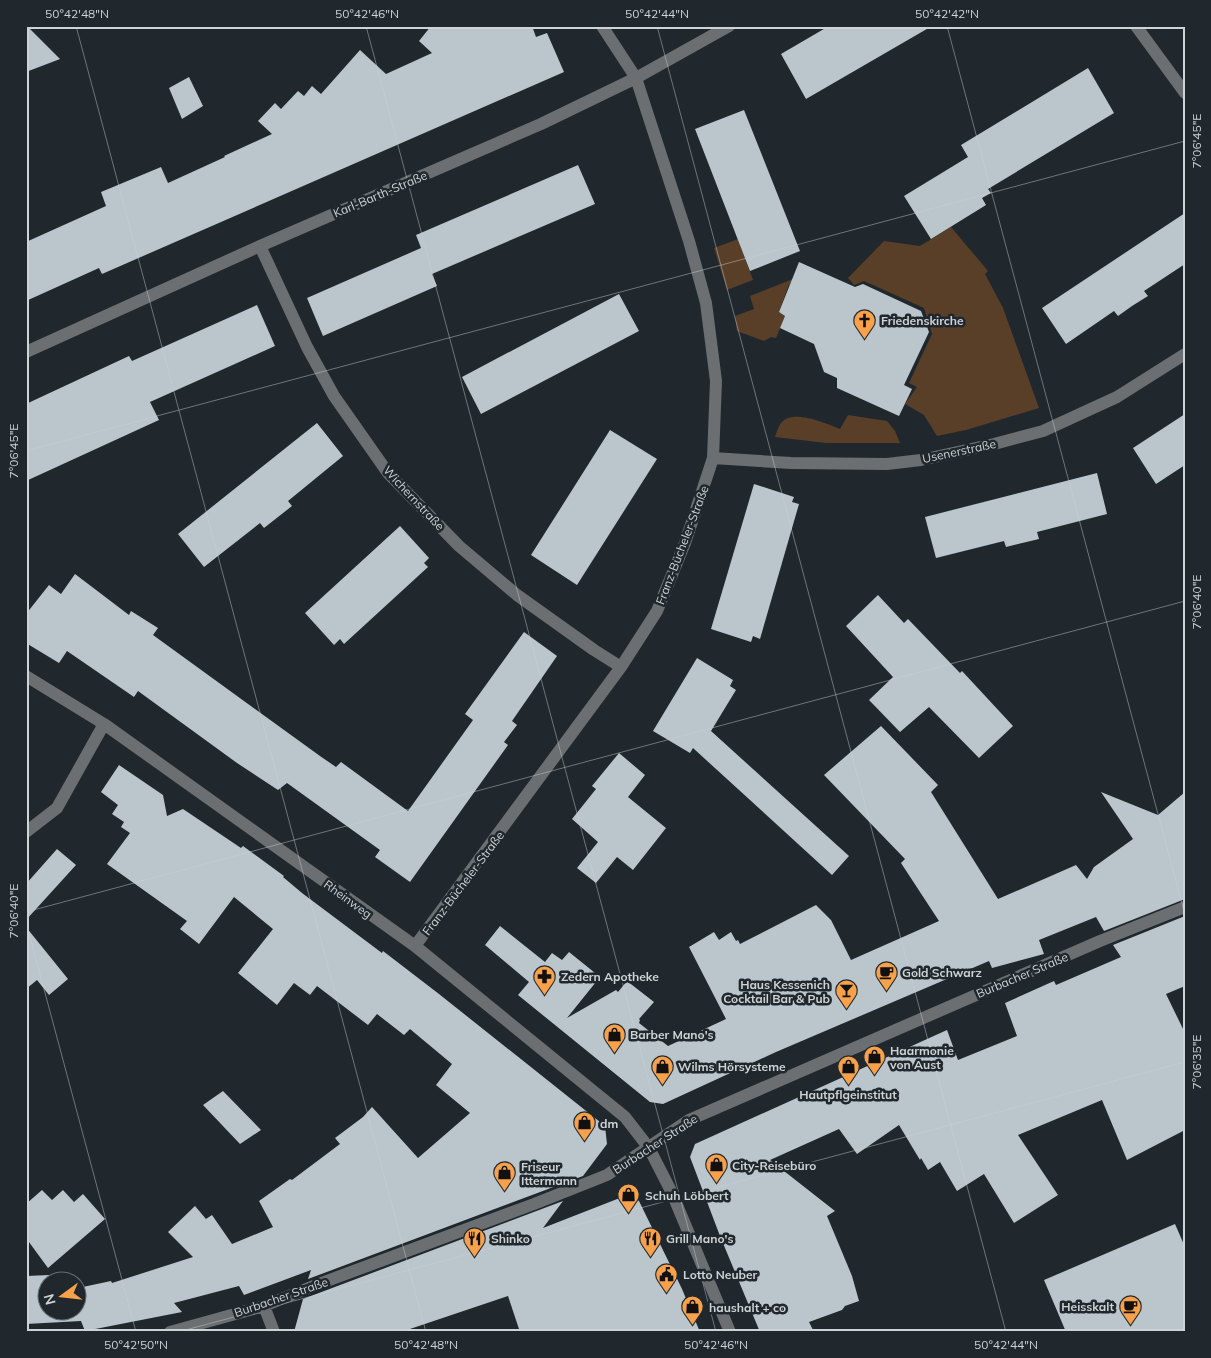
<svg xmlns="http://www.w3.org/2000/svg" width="1211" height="1358" font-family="Mulish,sans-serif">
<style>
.green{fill:#593f27}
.building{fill:#bac5cc}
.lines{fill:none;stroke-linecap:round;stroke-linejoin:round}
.minor{stroke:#6b6f72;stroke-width:12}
.ticks{fill:none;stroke:#ced3d6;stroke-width:1;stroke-opacity:0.45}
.labels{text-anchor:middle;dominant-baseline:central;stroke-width:5;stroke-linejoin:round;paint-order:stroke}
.street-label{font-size:12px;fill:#ced3d6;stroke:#20282d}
.poi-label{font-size:12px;font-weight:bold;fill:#ced3d6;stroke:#20282d;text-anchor:start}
.neatline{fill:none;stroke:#ced3d6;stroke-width:2}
.ticks-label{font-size:12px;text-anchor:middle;fill:#ced3d6}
</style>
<rect width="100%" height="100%" fill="#20282d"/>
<path class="green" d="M 951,227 L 988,271 L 985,274 L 1003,308 L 1039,408 L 966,430 L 937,436 L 924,415 L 905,404 L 917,387 L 909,383 L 932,334 L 924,308 L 864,281 L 854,285 L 848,278 L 884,241 L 920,246 Z
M 738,239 L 753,280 L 727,290 L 714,248 Z
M 793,279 L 788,287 L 779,312 L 785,316 L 776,338 L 771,337 L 764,341 L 737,331 L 735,316 L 754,309 L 750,296 Z
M 848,415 L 887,421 L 895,431 L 900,443 L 826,443 L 775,437 C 777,432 778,426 782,422 C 794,409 827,424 840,429 Z"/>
<path class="building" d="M 26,26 L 27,26 L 60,59 L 26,72 Z
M 431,26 L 532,26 L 536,37 L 547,33 L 564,72 L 102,274 L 99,268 L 26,301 L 26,242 L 106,206 L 101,192 L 161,167 L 168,183 L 225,157 L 224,156 L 272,134 L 258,121 L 275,103 L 281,109 L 298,91 L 304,96 L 312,86 L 321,94 L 360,50 L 386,74 L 432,53 L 419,41 Z
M 829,26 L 932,26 L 806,99 L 781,54 Z
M 1088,68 L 1114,113 L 988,189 L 991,193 L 982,198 L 986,205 L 931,239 L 904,196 L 968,157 L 961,145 Z
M 189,77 L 203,106 L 182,119 L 169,88 Z
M 744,110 L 800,251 L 750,271 L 695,129 Z
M 578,165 L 595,204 L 432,274 L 437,286 L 323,336 L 307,298 L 421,248 L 416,235 Z
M 1185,213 L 1185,264 L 1144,291 L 1148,296 L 1132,306 L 1118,316 L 1114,311 L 1066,344 L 1042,308 Z
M 799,262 L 855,287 L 863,284 L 921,311 L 929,332 L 904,385 L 912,389 L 899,416 L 837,388 L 837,378 L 824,372 L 814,344 L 780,328 L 785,316 L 779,312 Z
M 619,294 L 639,331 L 481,414 L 462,377 Z
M 257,305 L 275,346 L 150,402 L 159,420 L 26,481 L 26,404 L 129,356 L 132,361 Z
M 1185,414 L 1185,465 L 1156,484 L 1133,448 Z
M 317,423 L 343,456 L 288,501 L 292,506 L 264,528 L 260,523 L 204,567 L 178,534 Z
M 610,430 L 657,459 L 577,585 L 531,555 Z
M 1097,473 L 1107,514 L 1037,532 L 1039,539 L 1006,547 L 1004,541 L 936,558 L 925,517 Z
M 754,484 L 794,497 L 792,502 L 799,504 L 760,639 L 753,636 L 751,642 L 711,629 Z
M 400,526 L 429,558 L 424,563 L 428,567 L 344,644 L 340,639 L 334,645 L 305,613 Z
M 75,574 L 129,615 L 131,611 L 158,628 L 153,635 L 320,756 L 336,767 L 341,762 L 408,811 L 473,720 L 465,714 L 524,632 L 557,656 L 512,721 L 517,725 L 504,742 L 508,745 L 410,882 L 375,857 L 380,850 L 287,783 L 278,790 L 237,763 L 138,691 L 134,697 L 67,651 L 59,663 L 26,643 L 26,614 L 49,585 L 61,594 Z
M 878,595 L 904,623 L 908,619 L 960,673 L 962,671 L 1013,726 L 979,758 L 929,707 L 900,732 L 869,700 L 893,677 L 846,626 Z
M 697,658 L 733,680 L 730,686 L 736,690 L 711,731 L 849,856 L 832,875 L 693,748 L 690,753 L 653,731 Z
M 881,726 L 938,785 L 931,792 L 998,899 L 1076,865 L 1087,879 L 1094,867 L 1133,839 L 1101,792 L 1158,815 L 1185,792 L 1185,899 L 1104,931 L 1096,917 L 1039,940 L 1044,954 L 992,968 L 989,961 L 776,1052 L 663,1104 L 650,1102 L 518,995 L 529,982 L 485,945 L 500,926 L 545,962 L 552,953 L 562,960 L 569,952 L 600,977 L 567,1018 L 616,990 L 618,992 L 627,981 L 654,1002 L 639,1019 L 640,1020 L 639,1023 L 668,1046 L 726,1019 L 689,947 L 714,932 L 719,940 L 731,932 L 736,941 L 738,940 L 740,944 L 816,905 L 831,920 L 851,960 L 939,921 L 901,863 L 905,859 L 824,775 Z
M 619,753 L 645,775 L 628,797 L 666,828 L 633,870 L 617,857 L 596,883 L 577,868 L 598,842 L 572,819 L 596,789 L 592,786 Z
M 119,765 L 163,795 L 167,816 L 183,809 L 241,848 L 243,846 L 284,876 L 283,877 L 302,893 L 382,953 L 383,951 L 439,994 L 605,1126 L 607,1144 L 583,1176 L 308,1279 L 311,1270 L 244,1295 L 239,1286 L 174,1303 L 182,1312 L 85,1331 L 81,1321 L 26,1324 L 26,1276 L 73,1274 L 65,1280 L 48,1280 L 48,1310 L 78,1310 L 78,1288 L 111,1281 L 112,1283 L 193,1257 L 168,1232 L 195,1206 L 206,1219 L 212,1215 L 232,1244 L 273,1227 L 259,1201 L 290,1179 L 292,1180 L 340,1144 L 335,1138 L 363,1117 L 372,1107 L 418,1158 L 470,1113 L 436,1085 L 452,1064 L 410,1029 L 404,1035 L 377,1014 L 368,1025 L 317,986 L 310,995 L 294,983 L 277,1005 L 238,973 L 273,929 L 234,897 L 199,944 L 180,929 L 187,921 L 107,864 L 130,833 L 121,827 L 124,822 L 112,814 L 118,805 L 101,792 Z
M 57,849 L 76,865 L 26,920 L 26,884 Z
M 1185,916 L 1185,986 L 1166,994 L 1185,1033 L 1185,1130 L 1127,1160 L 1102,1100 L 1018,1135 L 1058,1195 L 1014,1223 L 984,1174 L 957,1191 L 940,1162 L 928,1170 L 921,1158 L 920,1160 L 899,1125 L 857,1154 L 839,1129 L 770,1160 L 835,1211 L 827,1216 L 852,1276 L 859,1301 L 845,1306 L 842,1310 L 809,1322 L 814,1332 L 760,1332 L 720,1236 L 690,1157 L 695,1144 L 947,1030 L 958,1060 L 1017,1036 L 1005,1003 L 1054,981 L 1056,985 L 1121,957 L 1113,945 Z
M 26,927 L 68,979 L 49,995 L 37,980 L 26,989 Z
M 223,1091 L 261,1130 L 240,1144 L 203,1105 Z
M 42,1190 L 52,1200 L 63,1190 L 74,1202 L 83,1194 L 105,1219 L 48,1268 L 26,1238 L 26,1204 Z
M 630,1194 L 639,1201 L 682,1289 L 700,1332 L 520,1332 L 508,1296 L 401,1332 L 294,1332 L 303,1299 L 563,1201 L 543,1228 Z
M 1175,1224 L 1185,1247 L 1185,1332 L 1066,1332 L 1044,1280 Z"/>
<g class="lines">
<path class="minor" d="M 1136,26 L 1185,93
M 260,246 L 307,347 L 334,396 L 388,473 L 459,546 L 517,595 L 594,650 L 621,667
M 26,352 L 260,246 L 541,124 L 636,78 L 729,26
M 713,458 L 791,463 L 887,464 L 921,460 L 994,444 L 1043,431 L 1117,397 L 1185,354
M 26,676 L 104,724 L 415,946 L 625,1117 L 649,1148 L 672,1193 L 730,1332
M 26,832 L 57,808 L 104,724
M 415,946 L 621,667 L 657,611 L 685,543 L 713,458 L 716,381 L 706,303 L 689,241 L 636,78 L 602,26
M 264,1306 L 274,1332
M 170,1332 L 264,1306 L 316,1285 L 534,1204 L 607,1175 L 689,1120 L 1100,941 L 1185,907"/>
</g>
<path class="ticks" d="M 76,26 L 426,1332M 366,26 L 716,1332M 657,26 L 1006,1332M 947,26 L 1185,915M 26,451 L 1185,141M 26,912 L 1185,601M 26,922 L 136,1332M 178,1332 L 1185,1062"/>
<defs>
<symbol id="church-pin" viewBox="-11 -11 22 30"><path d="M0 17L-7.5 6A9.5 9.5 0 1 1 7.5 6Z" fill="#f8a14a" stroke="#20282d"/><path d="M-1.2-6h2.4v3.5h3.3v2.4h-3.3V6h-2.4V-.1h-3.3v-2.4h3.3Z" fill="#111"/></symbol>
<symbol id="cafe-pin" viewBox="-11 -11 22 30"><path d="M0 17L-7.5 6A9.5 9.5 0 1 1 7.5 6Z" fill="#f8a14a" stroke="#20282d"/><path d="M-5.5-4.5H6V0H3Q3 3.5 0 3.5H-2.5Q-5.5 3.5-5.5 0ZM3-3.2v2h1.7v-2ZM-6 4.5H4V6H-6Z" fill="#111"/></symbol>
<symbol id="pharmacy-pin" viewBox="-11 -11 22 30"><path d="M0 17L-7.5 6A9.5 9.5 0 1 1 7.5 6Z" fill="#f8a14a" stroke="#20282d"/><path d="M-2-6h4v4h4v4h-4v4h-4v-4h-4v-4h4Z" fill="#111"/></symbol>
<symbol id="bar-pin" viewBox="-11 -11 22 30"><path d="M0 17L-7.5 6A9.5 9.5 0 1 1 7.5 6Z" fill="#f8a14a" stroke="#20282d"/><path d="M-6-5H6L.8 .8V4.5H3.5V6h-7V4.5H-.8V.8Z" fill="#111"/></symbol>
<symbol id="shop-pin" viewBox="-11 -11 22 30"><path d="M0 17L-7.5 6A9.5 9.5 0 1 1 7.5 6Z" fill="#f8a14a" stroke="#20282d"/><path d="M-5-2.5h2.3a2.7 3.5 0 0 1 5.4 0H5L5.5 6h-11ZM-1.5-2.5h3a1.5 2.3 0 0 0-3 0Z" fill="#111"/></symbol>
<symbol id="restaurant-pin" viewBox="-11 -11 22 30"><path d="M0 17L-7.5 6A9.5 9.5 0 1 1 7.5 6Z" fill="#f8a14a" stroke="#20282d"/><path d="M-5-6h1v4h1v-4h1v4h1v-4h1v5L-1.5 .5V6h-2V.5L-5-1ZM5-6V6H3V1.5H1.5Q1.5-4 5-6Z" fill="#111"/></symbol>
<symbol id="civic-pin" viewBox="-11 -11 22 30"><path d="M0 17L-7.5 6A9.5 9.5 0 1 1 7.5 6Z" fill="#f8a14a" stroke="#20282d"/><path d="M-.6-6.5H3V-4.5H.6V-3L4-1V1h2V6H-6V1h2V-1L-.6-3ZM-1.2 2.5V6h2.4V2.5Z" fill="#111"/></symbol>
</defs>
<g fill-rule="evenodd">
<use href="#church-pin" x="852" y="308" width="25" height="34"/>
<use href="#cafe-pin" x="874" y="960" width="25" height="34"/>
<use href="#pharmacy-pin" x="532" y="964" width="25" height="34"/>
<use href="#bar-pin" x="834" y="978" width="25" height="34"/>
<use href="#shop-pin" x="602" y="1022" width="25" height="34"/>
<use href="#shop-pin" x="862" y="1044" width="25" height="34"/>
<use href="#shop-pin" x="650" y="1054" width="25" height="34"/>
<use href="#shop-pin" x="836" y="1054" width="25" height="34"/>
<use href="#shop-pin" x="572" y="1110" width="25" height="34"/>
<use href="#shop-pin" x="704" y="1152" width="25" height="34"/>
<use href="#shop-pin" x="492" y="1160" width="25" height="34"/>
<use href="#shop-pin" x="616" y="1182" width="25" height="34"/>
<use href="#restaurant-pin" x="462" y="1226" width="25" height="34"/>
<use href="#restaurant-pin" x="638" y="1226" width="25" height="34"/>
<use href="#civic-pin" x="654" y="1262" width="25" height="34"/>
<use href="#cafe-pin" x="1118" y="1294" width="25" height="34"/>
<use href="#shop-pin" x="680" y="1294" width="25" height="34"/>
</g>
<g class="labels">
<g class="street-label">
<text transform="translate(380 194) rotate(-23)">Karl-Barth-Straße</text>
<text transform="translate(959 451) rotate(-12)">Usenerstraße</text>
<text transform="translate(414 498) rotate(47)">Wichernstraße</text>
<text transform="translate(682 545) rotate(-69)">Franz-Bücheler-Straße</text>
<text transform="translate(463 883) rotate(-53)">Franz-Bücheler-Straße</text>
<text transform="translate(348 899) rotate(36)">Rheinweg</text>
<text transform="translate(1022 975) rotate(-23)">Burbacher Straße</text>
<text transform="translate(655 1144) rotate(-33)">Burbacher Straße</text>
<text transform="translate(281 1297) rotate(-19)">Burbacher Straße</text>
</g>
<g class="poi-label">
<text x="881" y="320">Friedenskirche</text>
<text x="902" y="972">Gold Schwarz</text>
<text x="561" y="976">Zedern Apotheke</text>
<text x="830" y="984" text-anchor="end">Haus Kessenich<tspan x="830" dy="14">Cocktail Bar &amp; Pub</tspan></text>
<text x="630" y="1034">Barber Mano's</text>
<text x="890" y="1050">Haarmonie<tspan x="890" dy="14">von Aust</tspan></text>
<text x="678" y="1066">Wilms Hörsysteme</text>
<text x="848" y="1094" text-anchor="middle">Hautpflgeinstitut</text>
<text x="600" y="1123">dm</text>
<text x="732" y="1165">City-Reisebüro</text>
<text x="521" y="1166">Friseur<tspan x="521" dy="14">Ittermann</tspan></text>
<text x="645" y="1195">Schuh Löbbert</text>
<text x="491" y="1238">Shinko</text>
<text x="666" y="1238">Grill Mano's</text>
<text x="683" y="1274">Lotto Neuber</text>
<text x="1114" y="1306" text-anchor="end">Heisskalt</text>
<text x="709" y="1307">haushalt + co</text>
</g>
</g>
<rect width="1211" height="1358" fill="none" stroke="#20282d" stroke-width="55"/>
<g transform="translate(62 1296) rotate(255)"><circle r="24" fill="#20282d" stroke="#666c71"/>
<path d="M0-4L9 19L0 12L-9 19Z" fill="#f8a14a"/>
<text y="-8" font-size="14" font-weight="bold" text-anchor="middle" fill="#ced3d6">N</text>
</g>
<rect x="28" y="28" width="1156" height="1302" class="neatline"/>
<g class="ticks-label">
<text x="77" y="18">50°42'48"N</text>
<text x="367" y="18">50°42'46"N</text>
<text x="657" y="18">50°42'44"N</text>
<text x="947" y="18">50°42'42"N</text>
<text transform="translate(1197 141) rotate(-90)" y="4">7°06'45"E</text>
<text transform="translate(14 451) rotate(-90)" y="4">7°06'45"E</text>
<text transform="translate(1197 602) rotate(-90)" y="4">7°06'40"E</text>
<text transform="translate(14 911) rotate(-90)" y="4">7°06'40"E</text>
<text transform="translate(1197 1062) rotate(-90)" y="4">7°06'35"E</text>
<text x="136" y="1349">50°42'50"N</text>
<text x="426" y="1349">50°42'48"N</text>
<text x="716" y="1349">50°42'46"N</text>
<text x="1006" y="1349">50°42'44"N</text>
</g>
</svg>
